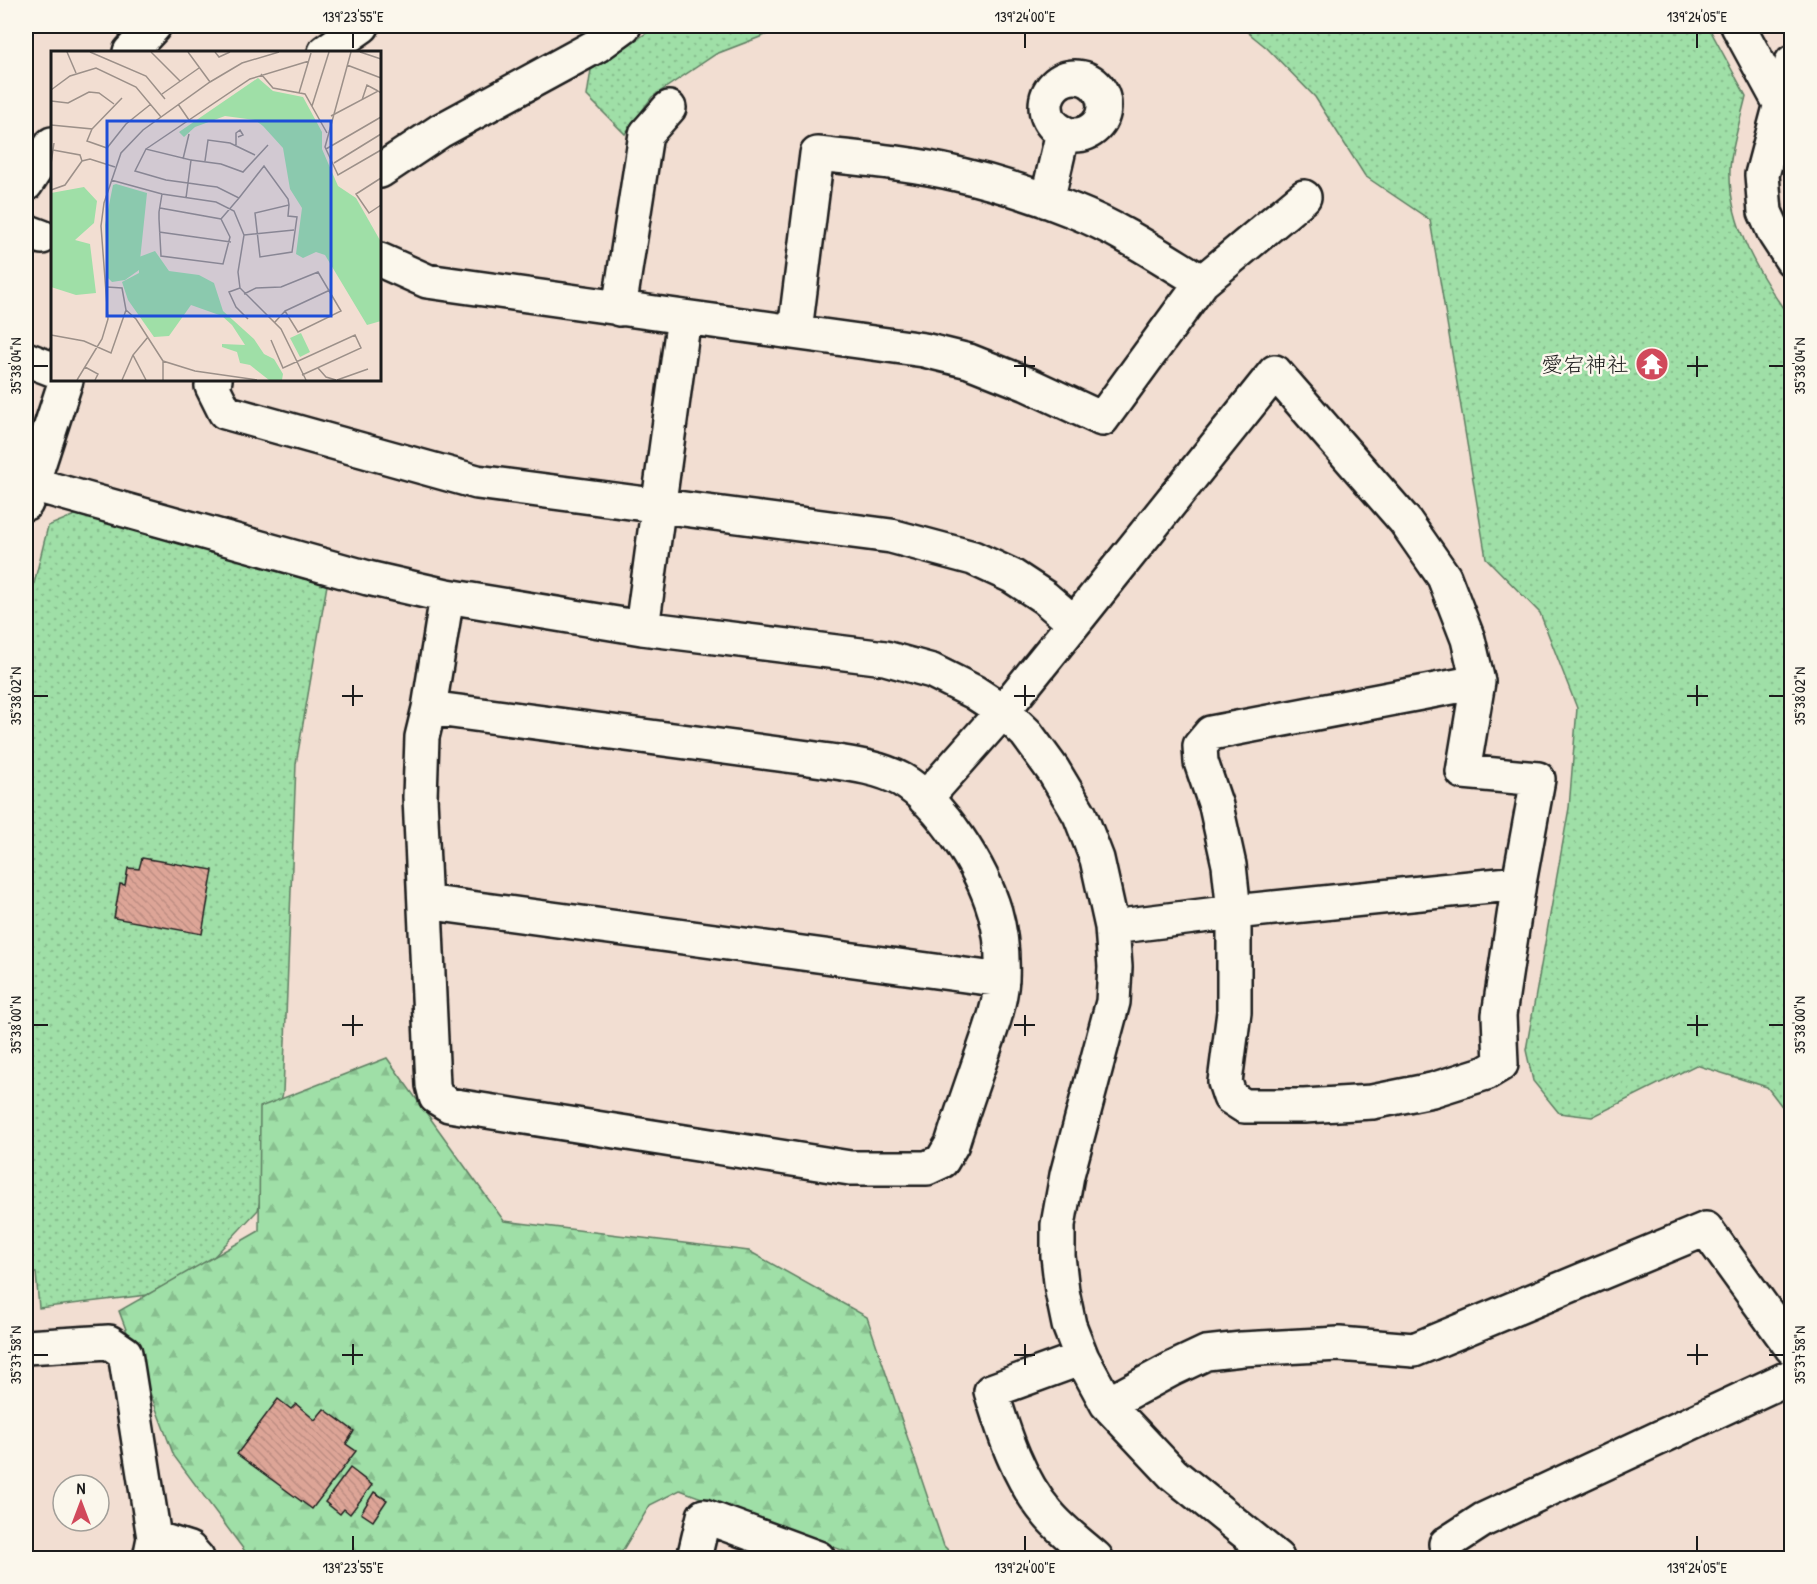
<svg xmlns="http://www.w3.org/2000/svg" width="1817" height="1584" font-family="'Patrick Hand','Klee One',sans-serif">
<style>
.green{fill:url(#green-dots);stroke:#5e7e62;stroke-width:1.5}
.forest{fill:url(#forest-firs);stroke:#5e7e62;stroke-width:1.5}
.building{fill:url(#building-back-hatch);stroke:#1c1c1c;stroke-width:1.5}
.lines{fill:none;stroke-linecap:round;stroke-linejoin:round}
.minor-casing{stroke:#1c1c1c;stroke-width:38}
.minor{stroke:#fbf7ec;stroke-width:33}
.ticks{fill:none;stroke:#1c1c1c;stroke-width:2}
.labels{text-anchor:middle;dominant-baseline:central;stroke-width:5;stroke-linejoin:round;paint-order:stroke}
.poi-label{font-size:22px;fill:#1c1c1c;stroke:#fbf7ec;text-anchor:end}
.inset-road{fill:none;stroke:#9c9089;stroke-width:1.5}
.view{fill:#1d4ed8;fill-opacity:0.15;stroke:#1d4ed8;stroke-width:3}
.inset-edge{fill:none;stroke:#1c1c1c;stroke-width:3}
.neatline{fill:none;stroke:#1c1c1c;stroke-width:2}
.ticks-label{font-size:15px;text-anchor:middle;fill:#1c1c1c}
</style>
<defs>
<pattern id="green-dots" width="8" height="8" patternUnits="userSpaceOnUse" patternTransform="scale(1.5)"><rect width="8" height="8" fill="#9fdfa7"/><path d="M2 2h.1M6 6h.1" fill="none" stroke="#88bf8f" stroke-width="1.8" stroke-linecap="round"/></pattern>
<pattern id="forest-firs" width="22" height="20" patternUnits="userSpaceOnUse" patternTransform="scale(1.5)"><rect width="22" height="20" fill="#9fdfa7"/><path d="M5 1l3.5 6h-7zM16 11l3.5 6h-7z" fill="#88bf8f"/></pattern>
<pattern id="building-back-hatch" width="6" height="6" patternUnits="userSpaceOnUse" patternTransform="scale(1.5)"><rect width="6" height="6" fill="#dda597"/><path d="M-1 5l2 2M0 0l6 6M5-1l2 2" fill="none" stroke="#bd8d82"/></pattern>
</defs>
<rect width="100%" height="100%" fill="#f2ded2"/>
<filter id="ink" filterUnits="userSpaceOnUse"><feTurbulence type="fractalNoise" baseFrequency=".0167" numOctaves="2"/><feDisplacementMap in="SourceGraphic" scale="12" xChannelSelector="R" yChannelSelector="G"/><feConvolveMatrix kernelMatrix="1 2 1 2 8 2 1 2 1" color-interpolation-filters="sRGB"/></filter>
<g filter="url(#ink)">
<path class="green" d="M 657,26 L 789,26 L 716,54 L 652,97 L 625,134 L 587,96 L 591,70 Z
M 1240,26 L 1708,26 L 1746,96 C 1741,118 1731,148 1730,169 C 1728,226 1760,276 1792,321 L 1791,1118 L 1767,1087 L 1696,1065 L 1592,1117 L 1559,1113 L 1533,1081 L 1526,1050 L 1569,808 L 1577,708 L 1540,613 L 1486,558 L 1430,220 L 1365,176 L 1315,97 L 1267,48 Z
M 77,514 L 327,585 L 296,764 L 283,1092 L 258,1210 L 208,1263 L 147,1295 L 39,1308 L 36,1273 L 26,1273 L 26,616 L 48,526 Z"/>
<path class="forest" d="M 387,1058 L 504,1221 L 749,1251 L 867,1317 L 944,1546 L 956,1558 L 863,1558 L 680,1490 L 650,1505 L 618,1558 L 250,1558 L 174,1456 L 119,1311 L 259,1231 L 260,1107 Z"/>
<path class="building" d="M 142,858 L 213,870 L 202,934 L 114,918 L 120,884 L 125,885 L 128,868 L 139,869 Z
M 278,1399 L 291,1409 L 296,1404 L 315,1420 L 324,1409 L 354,1431 L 346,1444 L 356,1451 L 312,1509 L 237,1454 Z
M 350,1468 L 372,1485 L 350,1514 L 344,1509 L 340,1514 L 325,1502 Z
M 374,1492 L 387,1500 L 373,1521 L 361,1513 Z"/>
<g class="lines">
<defs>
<path id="minor" d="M 1738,26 L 1780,103
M 130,52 L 154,26
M 325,52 L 362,26
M 1792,62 L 1762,175 L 1765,212 L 1775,234 L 1792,260
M1046 106a29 29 0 1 1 58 0a29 29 0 1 1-58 0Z
M 380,171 L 440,131 L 598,45 L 624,26
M 26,184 L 52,144
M 1047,201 L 1063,132
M 26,231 L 42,237
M 380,260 L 427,281 L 684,317 L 642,628
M 619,309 L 646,134 L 669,108
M 684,317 L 924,350 L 969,361 L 1027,384 L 1102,419 L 1202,282 L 1304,197
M 795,331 L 817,154 C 864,159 911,163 957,174 C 997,183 1037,196 1074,211 C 1120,229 1161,257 1202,282
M 26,359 L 52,369
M 215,380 L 212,386 L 225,412 L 477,482 L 891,536 L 973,558 L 1012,576 L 1044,597 L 1074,623 L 1003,711 L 925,799
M 32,484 L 368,578 L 447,596 L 642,628 L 885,658 L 932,671 L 974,692 L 1003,711 L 1026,733 L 1053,770 L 1080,815 L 1097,859 L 1112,927 L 1115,967 L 1113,1002 L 1067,1175 L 1058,1225 L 1058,1256 L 1062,1291 L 1069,1325 L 1082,1358 L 1107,1404 L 1173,1474 L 1277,1558
M 26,503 L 66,380
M 1074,623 L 1275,372 L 1405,521 L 1444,577 L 1468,639 L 1478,682 L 1211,733 L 1200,746 L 1201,762 L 1216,806 L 1229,865 L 1234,912 L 1234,1012 L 1225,1082 L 1230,1097 L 1244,1106 L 1304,1106 L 1372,1102 L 1432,1090 L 1486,1073 L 1501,1064 L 1499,1015 L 1519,883 L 1538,779 L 1463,772 L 1478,682
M 429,708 L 809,758 C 839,763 875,765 902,780 C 942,804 982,868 995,912 C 1001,933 1003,957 1002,979 C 1000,1006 990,1032 981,1058 C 971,1087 961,1115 952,1144 L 942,1161 L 927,1168 L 850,1168 L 449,1105 L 436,1097 L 433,1085 L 420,797 L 422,737 L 429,708 L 447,596
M 425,902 L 1002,980
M 1112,927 L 1234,912 L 1519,883
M 26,1347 L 109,1342 L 125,1353 L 154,1538 L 150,1558
M 1082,1358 L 991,1391 C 1004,1433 1018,1479 1048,1514 C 1061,1530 1080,1544 1096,1558
M 1107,1404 L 1172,1369 L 1206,1353 L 1242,1349 L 1339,1344 L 1414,1350 L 1706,1229 L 1792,1348
M 154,1538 L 189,1549 L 197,1558
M 1446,1544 L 1483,1520 L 1792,1376
M 694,1558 L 704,1516 L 818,1558"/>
</defs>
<use href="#minor" class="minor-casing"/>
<use href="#minor" class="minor"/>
</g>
</g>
<path class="ticks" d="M 353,33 L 353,48M 1025,33 L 1025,48M 1697,33 L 1697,48M 1025,356 L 1025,377M 1697,356 L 1697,377M 33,366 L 48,366M 1014,366 L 1035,366M 1687,366 L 1708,366M 1769,366 L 1784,366M 353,685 L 353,706M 1025,685 L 1025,706M 1697,685 L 1697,706M 33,696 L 48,696M 342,696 L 363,696M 1014,696 L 1035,696M 1687,696 L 1708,696M 1769,696 L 1784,696M 353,1015 L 353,1036M 1025,1015 L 1025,1036M 1697,1015 L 1697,1036M 33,1025 L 48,1025M 342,1025 L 363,1025M 1014,1025 L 1035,1025M 1687,1025 L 1708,1025M 1769,1025 L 1784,1025M 353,1344 L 353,1365M 1025,1344 L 1025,1365M 1697,1344 L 1697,1365M 33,1355 L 48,1355M 342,1355 L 363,1355M 1014,1355 L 1035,1355M 1687,1355 L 1708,1355M 1769,1355 L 1784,1355M 353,1536 L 353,1551M 1025,1536 L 1025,1551M 1697,1536 L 1697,1551"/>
<defs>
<symbol id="temple-disc" viewBox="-11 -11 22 22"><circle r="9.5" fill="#d1495b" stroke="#fbf7ec"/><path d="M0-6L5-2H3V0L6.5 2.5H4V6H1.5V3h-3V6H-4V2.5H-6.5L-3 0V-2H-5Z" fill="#fff"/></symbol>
</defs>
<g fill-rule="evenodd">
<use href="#temple-disc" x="1633" y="345" width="38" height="38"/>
</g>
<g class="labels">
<g class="poi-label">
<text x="1629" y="364">愛宕神社</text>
</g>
</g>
<g transform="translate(51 51)">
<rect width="330" height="330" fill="#f2ded2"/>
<path d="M 207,27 L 222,40 L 252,46 L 271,81 L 271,98 L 287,135 L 305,147 L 330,191 L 330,270 L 316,274 L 274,204 L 265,201 L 252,207 L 245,203 L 251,157 L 239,138 L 232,97 L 212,75 L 204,69 L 174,65 L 144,76 L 133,86 L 128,81 ZM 65,133 L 96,142 L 88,219 L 74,229 L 61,231 L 57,227 L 54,174 L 62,134 ZM 250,282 L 259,301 L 249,306 L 239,287 Z" fill="#9fdfa7"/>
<path d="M 33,136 L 46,150 L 43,172 L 24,189 L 39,193 L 45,242 L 25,244 L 0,236 L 0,142 ZM 104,200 L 118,220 L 148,224 L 163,232 L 172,260 L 203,288 L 213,303 L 223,308 L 232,323 L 231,329 L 218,329 L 199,314 L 189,312 L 186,301 L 171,296 L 171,293 L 194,294 L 181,274 L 171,265 L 140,254 L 118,285 L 103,286 L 77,249 L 71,231 L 88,222 L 88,206 Z" fill="#9fdfa7"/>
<path class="inset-road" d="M 16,1 L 25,22M 39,1 L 95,25 L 114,48M 100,1 L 129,30M 137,1 L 159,31M 164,1 L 168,6 L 179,1M 300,1 L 274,96 L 287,124 L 330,99M 309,1 L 330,8M 296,14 L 330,27M 210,23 L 222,37 L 254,43 L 276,82M 0,39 L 19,25 L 45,17 L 85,36 L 110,66M 248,42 L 260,2M 111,43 L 148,17M 311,49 L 316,34 L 327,40M 0,50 L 17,52 L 38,41 L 48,42 L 63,53M 127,53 L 138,69M 261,55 L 278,1M 280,65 L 327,40 L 330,42M 0,74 L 41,78 L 36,90 L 56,97 L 75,73 L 100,53M 41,78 L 71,47M 185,94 L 185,82 L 189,79 L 192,84 L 187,86M 95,98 L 199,28 L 258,10M 275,98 L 330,66M 2,99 L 29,104 L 31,110M 132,108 L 138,83M 140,109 L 170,113 L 192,121 L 217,94M 154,110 L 157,89 L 179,92 L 204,104M 283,112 L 330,83M 0,113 L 3,92M 330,127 L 305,143 L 318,162 L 330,154M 60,129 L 111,143 L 165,151 L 183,160 L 193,184 L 187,221 L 189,237 L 230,278 L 255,329M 0,139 L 14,134 L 31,110 L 39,108 L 64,116M 135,147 L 137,132 L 140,109 L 95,98 L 84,120 L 115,129 L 137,132 L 158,135 L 166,136 L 188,147 L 170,168M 188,147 L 213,115 L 237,148 L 238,154 L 204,162 L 209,206 L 241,201 L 246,166 L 237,165 L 238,154M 109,157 L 170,168 L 179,186 L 172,213 L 110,205 L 108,168 L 108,161 L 111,143M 108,181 L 180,191M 193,184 L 243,179M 189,237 L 178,241 L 185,256 L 197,268M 193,243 L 205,237 L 230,236 L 267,221 L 290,260 L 247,281 L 234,260 L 224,271M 75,259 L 85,268 L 112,310 L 144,320 L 206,329M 234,260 L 279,239M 0,284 L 33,290 L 60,302 L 75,259 L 71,237 L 56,236M 220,289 L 232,317 L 304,284 L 310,297 L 251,324M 34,316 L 47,323 L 44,329M 267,317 L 275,326 L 285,329M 26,329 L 51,288 L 57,268 L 50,175 L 53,152 L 70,102 L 92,79 L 159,31 L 191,12 L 228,1M 71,329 L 82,304M 95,329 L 82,304 L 97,286M 112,329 L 112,310M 286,329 L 317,318"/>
<path class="view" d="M 56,70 L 280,70 L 280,265 L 56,265 Z"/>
<rect width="330" height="330" class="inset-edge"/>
</g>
<rect width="1817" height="1584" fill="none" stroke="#fbf7ec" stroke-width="66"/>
<g transform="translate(81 1503)"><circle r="28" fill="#fbf7ec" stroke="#a29f99" stroke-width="1.5"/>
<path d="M0-4.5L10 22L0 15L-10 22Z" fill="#d1495b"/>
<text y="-9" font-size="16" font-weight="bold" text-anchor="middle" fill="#1c1c1c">N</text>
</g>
<rect x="33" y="33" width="1751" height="1518" class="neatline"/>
<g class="ticks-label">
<text x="353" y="22">139°23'55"E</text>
<text x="1025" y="22">139°24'00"E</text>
<text x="1697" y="22">139°24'05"E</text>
<text transform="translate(16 366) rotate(-90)" y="5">35°38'04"N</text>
<text transform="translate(1800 366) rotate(-90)" y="5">35°38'04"N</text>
<text transform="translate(16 696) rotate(-90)" y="5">35°38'02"N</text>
<text transform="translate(1800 696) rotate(-90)" y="5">35°38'02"N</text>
<text transform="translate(16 1025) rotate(-90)" y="5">35°38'00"N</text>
<text transform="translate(1800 1025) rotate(-90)" y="5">35°38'00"N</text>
<text transform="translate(16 1355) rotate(-90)" y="5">35°37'58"N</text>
<text transform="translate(1800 1355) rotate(-90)" y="5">35°37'58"N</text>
<text x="353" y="1573">139°23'55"E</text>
<text x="1025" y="1573">139°24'00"E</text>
<text x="1697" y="1573">139°24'05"E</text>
</g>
</svg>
